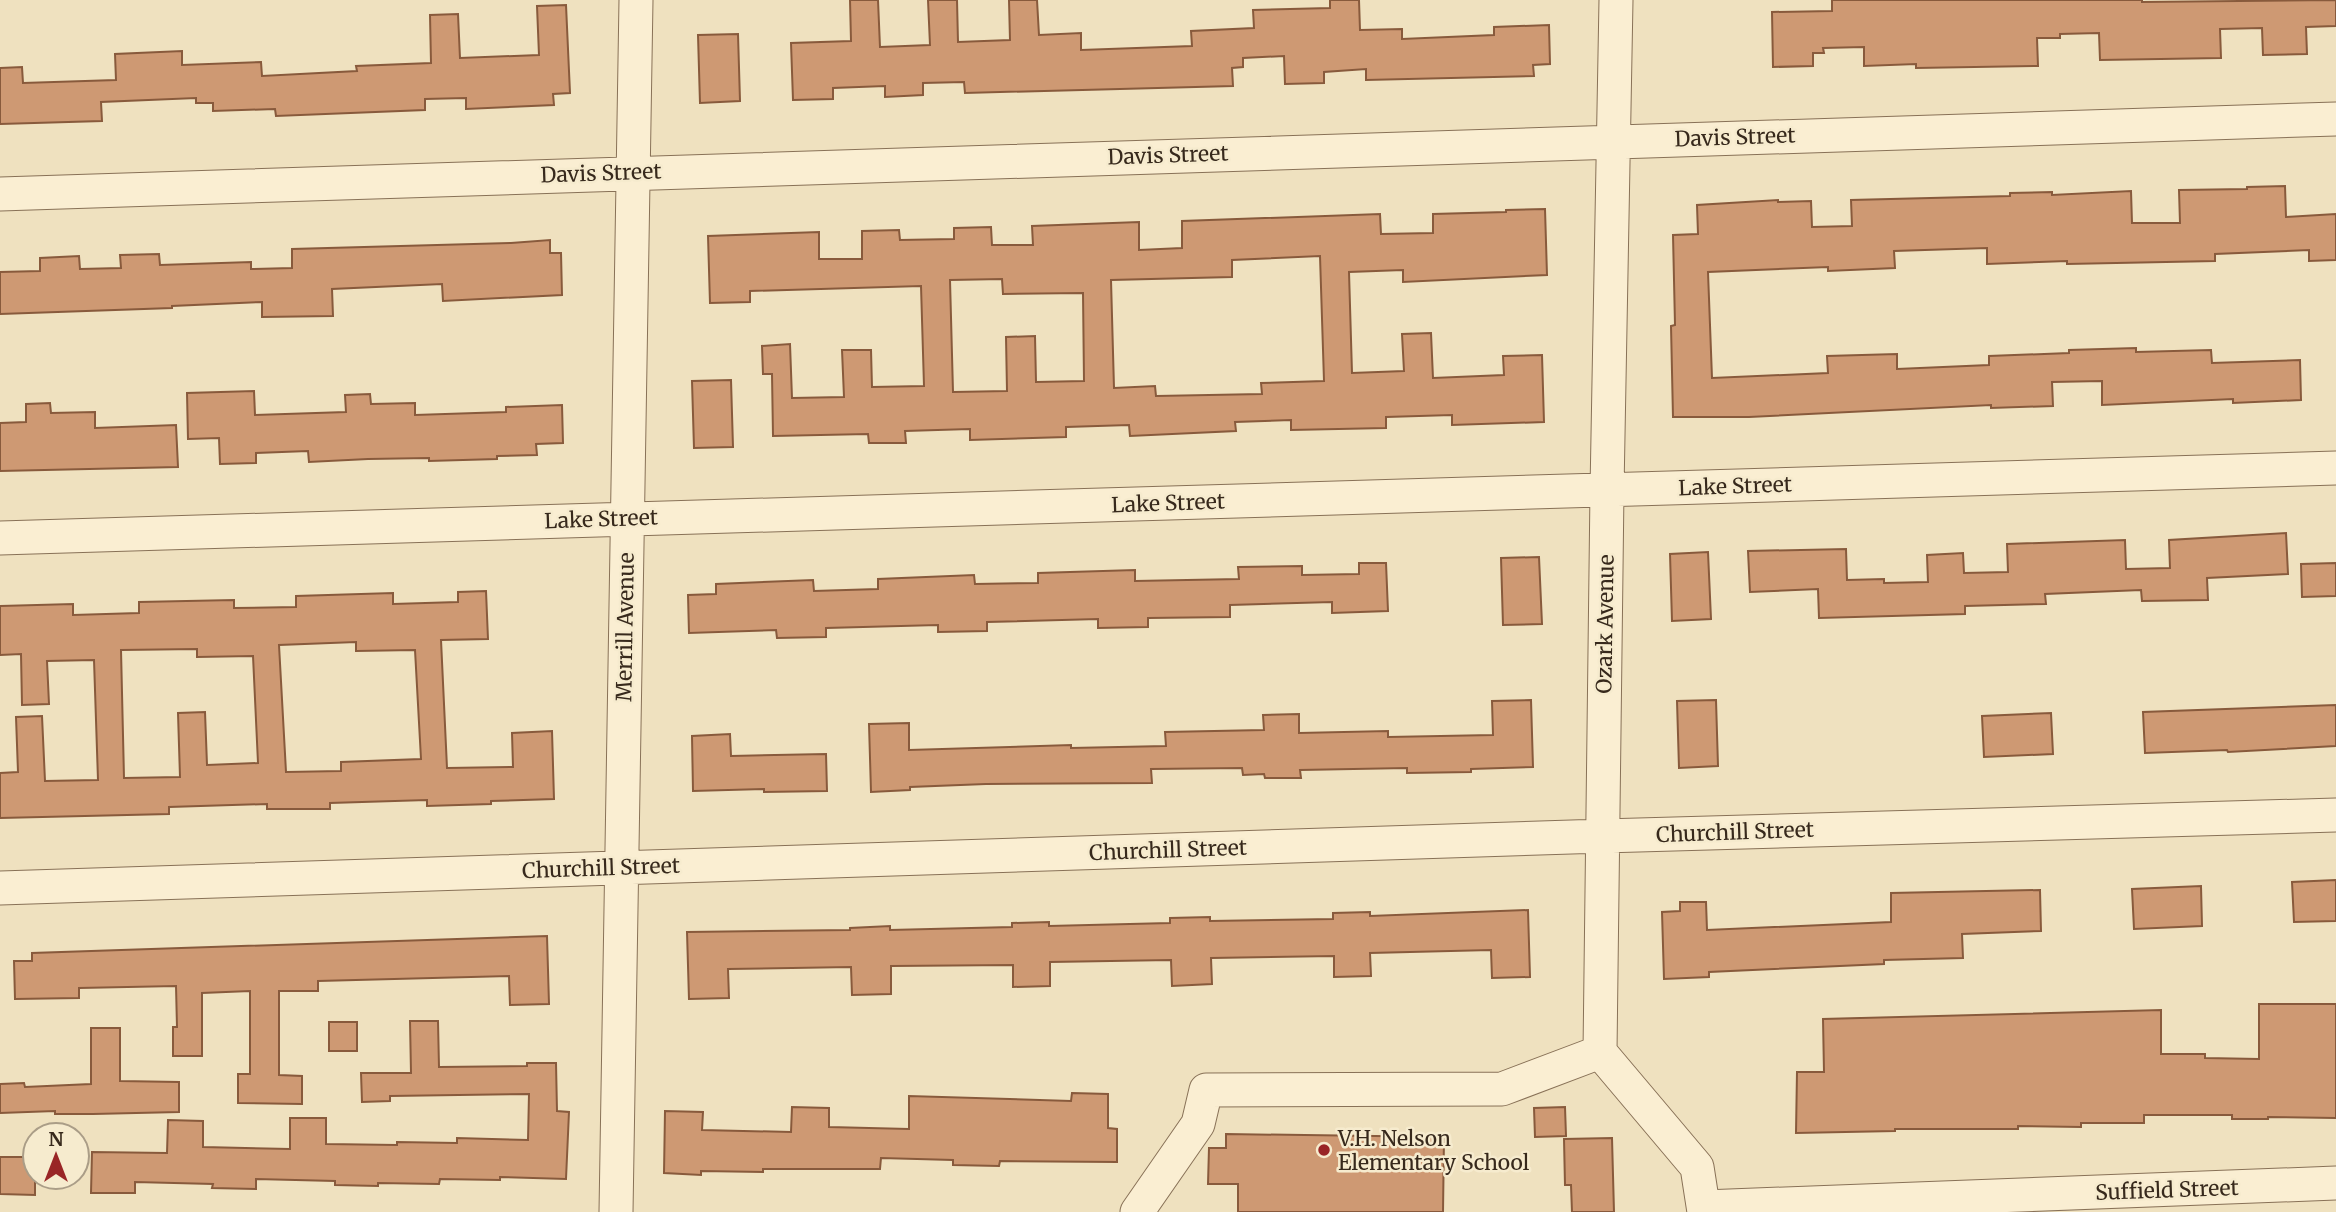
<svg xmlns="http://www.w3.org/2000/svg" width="2336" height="1212" font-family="Merriweather,serif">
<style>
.building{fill:#ce9973;stroke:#885a3c;stroke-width:2;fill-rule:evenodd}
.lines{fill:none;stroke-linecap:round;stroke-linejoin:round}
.minor-casing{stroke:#887157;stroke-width:35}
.minor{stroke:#faeed2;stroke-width:33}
.poi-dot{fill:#992526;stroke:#f6ebce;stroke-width:2.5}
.labels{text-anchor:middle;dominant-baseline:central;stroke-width:5;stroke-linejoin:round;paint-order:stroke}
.street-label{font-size:21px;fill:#37291c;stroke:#f6ebce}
.poi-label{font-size:21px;fill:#37291c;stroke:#f6ebce;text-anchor:start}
</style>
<rect width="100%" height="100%" fill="#efe1bf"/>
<path class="building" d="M 850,0 L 878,0 L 880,47 L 930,45 L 928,0 L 957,0 L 958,42 L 1010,40 L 1009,0 L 1037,0 L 1039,35 L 1081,33 L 1081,50 L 1192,46 L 1191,31 L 1254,28 L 1253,10 L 1330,8 L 1330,0 L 1359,0 L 1360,30 L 1402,29 L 1402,39 L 1494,35 L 1494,27 L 1549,25 L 1550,64 L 1533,65 L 1534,76 L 1366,80 L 1366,69 L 1324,72 L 1324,83 L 1285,84 L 1284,56 L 1243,58 L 1243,67 L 1232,68 L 1233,86 L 965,93 L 964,82 L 923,83 L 923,95 L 885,97 L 885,86 L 833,88 L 833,99 L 793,100 L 791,43 L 851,41 Z
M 1832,0 L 2142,0 L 2142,2 L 2336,0 L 2336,26 L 2306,27 L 2307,54 L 2263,55 L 2262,28 L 2220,29 L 2221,58 L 2100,60 L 2099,33 L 2060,34 L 2060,38 L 2037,38 L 2038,66 L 1916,68 L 1916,64 L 1864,66 L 1864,47 L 1823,48 L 1824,53 L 1813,53 L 1813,66 L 1773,67 L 1772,12 L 1832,11 Z
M 566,5 L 570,93 L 553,94 L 554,105 L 466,109 L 466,98 L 425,99 L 425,110 L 276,116 L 275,109 L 213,111 L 213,103 L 196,103 L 196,98 L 101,102 L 102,121 L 0,124 L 0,68 L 22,67 L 23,83 L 116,80 L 115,54 L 182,51 L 182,65 L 261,62 L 262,76 L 357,71 L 356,66 L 431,63 L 430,15 L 458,14 L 460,58 L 539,55 L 537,6 Z
M 738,34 L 740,101 L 700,103 L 698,35 Z
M 2285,186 L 2286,217 L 2336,214 L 2336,260 L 2309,261 L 2309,250 L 2215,254 L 2215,261 L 2067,264 L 2067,261 L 1987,264 L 1987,248 L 1894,251 L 1895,268 L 1828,271 L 1828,267 L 1708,272 L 1712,378 L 1828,373 L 1827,356 L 1897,354 L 1897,369 L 1989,365 L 1989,356 L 2069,353 L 2069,350 L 2136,348 L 2136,352 L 2211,350 L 2212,363 L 2300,360 L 2301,400 L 2233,403 L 2233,399 L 2102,405 L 2102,381 L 2052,382 L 2053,406 L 1991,408 L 1991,405 L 1749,417 L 1673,417 L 1671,326 L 1675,325 L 1673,235 L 1698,234 L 1697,205 L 1778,200 L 1778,202 L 1811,201 L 1812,227 L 1852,226 L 1851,200 L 2010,196 L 2010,193 L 2052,192 L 2052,195 L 2131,191 L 2132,223 L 2180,223 L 2179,190 L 2247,189 L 2247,187 Z
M 1545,209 L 1547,275 L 1403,282 L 1403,270 L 1349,272 L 1352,373 L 1404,371 L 1402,334 L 1431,333 L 1433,378 L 1504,375 L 1503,356 L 1542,355 L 1544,422 L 1452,425 L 1452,415 L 1386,417 L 1386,428 L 1291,430 L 1291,420 L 1235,422 L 1236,431 L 1130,436 L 1129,425 L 1066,427 L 1066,437 L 970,440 L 970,429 L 905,431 L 906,443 L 869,443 L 868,434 L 773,436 L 772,374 L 763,374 L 762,346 L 790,344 L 792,398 L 844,397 L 842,350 L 871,350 L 872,387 L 924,386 L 921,286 L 750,291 L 750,302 L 710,303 L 708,236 L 819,232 L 819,259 L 862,259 L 862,231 L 899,230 L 900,240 L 954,239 L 954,228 L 991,227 L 992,245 L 1033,245 L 1032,226 L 1139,222 L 1139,250 L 1182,248 L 1182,221 L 1380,214 L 1381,234 L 1433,233 L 1433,214 L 1506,212 L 1506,210 ZM 1320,256 L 1324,381 L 1261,383 L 1262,394 L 1156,396 L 1155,386 L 1114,388 L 1111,280 L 1232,277 L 1232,260 ZM 1002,279 L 1003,294 L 1083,293 L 1084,381 L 1036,382 L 1035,336 L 1006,337 L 1007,391 L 953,392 L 950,280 Z
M 550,240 L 550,253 L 561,253 L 562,295 L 443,301 L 442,284 L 332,289 L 333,316 L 262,317 L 262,302 L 172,306 L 172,308 L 0,314 L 0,272 L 40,271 L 40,258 L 79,256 L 80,269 L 121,268 L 120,255 L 159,254 L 160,265 L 251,262 L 251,269 L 292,268 L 292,249 L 511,243 Z
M 731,380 L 733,447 L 694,448 L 692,381 Z
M 254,391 L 255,415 L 346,412 L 345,395 L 370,394 L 371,404 L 415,403 L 415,415 L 506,412 L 506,407 L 562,405 L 563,443 L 536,444 L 537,455 L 497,456 L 497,459 L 429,461 L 429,458 L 368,459 L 309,462 L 308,451 L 256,453 L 256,463 L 220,464 L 219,438 L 188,439 L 187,393 Z
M 50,403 L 51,413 L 95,412 L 95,428 L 176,425 L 178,467 L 0,471 L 0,423 L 26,422 L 26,404 Z
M 2286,533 L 2288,574 L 2207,578 L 2208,600 L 2142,601 L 2141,590 L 2045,594 L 2046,604 L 1965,606 L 1965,614 L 1819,618 L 1818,589 L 1750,592 L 1748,551 L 1846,549 L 1847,580 L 1884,579 L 1884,583 L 1928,582 L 1927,555 L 1963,553 L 1964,573 L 2008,572 L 2007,544 L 2125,540 L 2126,569 L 2170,568 L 2169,540 Z
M 1708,552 L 1711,619 L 1672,621 L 1670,554 Z
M 1539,557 L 1542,624 L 1503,625 L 1501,558 Z
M 1359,563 L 1386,563 L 1388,611 L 1332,613 L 1332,602 L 1230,605 L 1230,617 L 1148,618 L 1148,627 L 1098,628 L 1098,619 L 987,622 L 987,631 L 938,632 L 938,625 L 826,628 L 826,637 L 777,638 L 776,630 L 689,633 L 688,595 L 716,594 L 716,584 L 813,580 L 814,591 L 878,589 L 878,579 L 974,575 L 975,584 L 1038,583 L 1038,573 L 1135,570 L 1135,581 L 1239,579 L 1238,567 L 1302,566 L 1302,575 L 1359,574 Z
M 2336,563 L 2336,596 L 2302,597 L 2301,564 Z
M 486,591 L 488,639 L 441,640 L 447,768 L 513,767 L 512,733 L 552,731 L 554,799 L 491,801 L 491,804 L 427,806 L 427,800 L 330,803 L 330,809 L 267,809 L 267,804 L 169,807 L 169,814 L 0,818 L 0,773 L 18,772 L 16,717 L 42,716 L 45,781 L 98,780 L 94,660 L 47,661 L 49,704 L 22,705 L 21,654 L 0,655 L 0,606 L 73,604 L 73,615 L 139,613 L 139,602 L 234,600 L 234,608 L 296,607 L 296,596 L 393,593 L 393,604 L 458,602 L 458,592 ZM 356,642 L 356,651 L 415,650 L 421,759 L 341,762 L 341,771 L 286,772 L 279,645 ZM 197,649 L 197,657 L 253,656 L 258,763 L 207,765 L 205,712 L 178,713 L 180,777 L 124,778 L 121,650 Z
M 1531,700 L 1533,767 L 1471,769 L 1471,772 L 1407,773 L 1407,768 L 1300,770 L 1301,778 L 1265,778 L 1264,774 L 1243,775 L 1242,768 L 1151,769 L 1152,783 L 986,784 L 910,787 L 910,790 L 871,792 L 869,724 L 909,723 L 909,750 L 1071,745 L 1071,748 L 1166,746 L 1165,732 L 1264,730 L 1263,715 L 1299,714 L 1299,733 L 1388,731 L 1388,737 L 1493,735 L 1492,701 Z
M 1716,700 L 1718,766 L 1679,768 L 1677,701 Z
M 2336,705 L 2336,746 L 2228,752 L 2227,750 L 2145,753 L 2143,712 Z
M 2051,713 L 2053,754 L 1984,757 L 1982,716 Z
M 730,734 L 731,756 L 826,754 L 827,791 L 764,792 L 764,789 L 693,791 L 692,736 Z
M 2336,880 L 2336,921 L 2294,922 L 2292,882 Z
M 2201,886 L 2202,926 L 2134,929 L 2132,889 Z
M 2040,890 L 2041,931 L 1962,934 L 1963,958 L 1884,960 L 1884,964 L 1709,972 L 1709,977 L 1664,979 L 1662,912 L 1680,911 L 1680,902 L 1706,902 L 1707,930 L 1891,922 L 1891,893 Z
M 1528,910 L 1530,977 L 1492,978 L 1491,950 L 1370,953 L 1371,976 L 1334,977 L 1334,956 L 1211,958 L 1212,984 L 1172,986 L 1171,960 L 1050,962 L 1050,986 L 1013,987 L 1013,965 L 891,966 L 891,994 L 852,995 L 851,967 L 728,969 L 729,998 L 689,999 L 687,932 L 850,930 L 850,928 L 890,926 L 890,930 L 1012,927 L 1012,923 L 1049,922 L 1049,926 L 1170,923 L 1170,918 L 1210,917 L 1210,921 L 1333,919 L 1333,913 L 1370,912 L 1370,916 Z
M 547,936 L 549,1004 L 510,1005 L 509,976 L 318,981 L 318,991 L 279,991 L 279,1075 L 302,1076 L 302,1104 L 238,1103 L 238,1074 L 250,1074 L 250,991 L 202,993 L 202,1056 L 173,1056 L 173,1027 L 177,1027 L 176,986 L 79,988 L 79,998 L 15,999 L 14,961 L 32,961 L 32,953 Z
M 2259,1004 L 2336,1004 L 2336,1118 L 2268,1117 L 2268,1119 L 2232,1119 L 2232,1115 L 2144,1115 L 2144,1123 L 2081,1123 L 2081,1127 L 2018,1126 L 2018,1129 L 1895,1129 L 1895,1131 L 1796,1133 L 1797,1072 L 1824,1072 L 1823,1019 L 2161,1010 L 2161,1054 L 2205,1054 L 2205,1058 L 2259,1059 Z
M 410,1021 L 438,1021 L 439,1067 L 527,1066 L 527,1063 L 556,1063 L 557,1111 L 569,1112 L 566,1179 L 500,1177 L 500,1180 L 440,1179 L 439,1184 L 378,1183 L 378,1186 L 335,1185 L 335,1181 L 256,1179 L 256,1189 L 212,1188 L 213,1184 L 135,1182 L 135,1193 L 91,1193 L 92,1152 L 167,1153 L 168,1120 L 203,1121 L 203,1147 L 290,1149 L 290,1118 L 326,1118 L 326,1144 L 397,1145 L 397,1142 L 457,1143 L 457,1138 L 528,1140 L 529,1094 L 390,1096 L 390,1101 L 362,1102 L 361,1073 L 411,1073 Z
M 329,1022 L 357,1022 L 357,1051 L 329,1051 Z
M 91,1028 L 120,1028 L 120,1081 L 179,1082 L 179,1112 L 93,1114 L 55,1114 L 55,1111 L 0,1113 L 0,1084 L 24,1083 L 25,1087 L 91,1084 Z
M 1072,1093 L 1108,1094 L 1108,1128 L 1117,1129 L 1117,1162 L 1000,1161 L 999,1166 L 953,1165 L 953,1160 L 881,1158 L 880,1169 L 763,1169 L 763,1172 L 701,1171 L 701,1175 L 664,1173 L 665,1111 L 703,1112 L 702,1130 L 791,1132 L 792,1107 L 829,1108 L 829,1127 L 909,1129 L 909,1096 L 1071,1101 Z
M 1565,1107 L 1566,1136 L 1535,1137 L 1534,1108 Z
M 1226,1134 L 1444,1137 L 1443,1212 L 1238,1212 L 1238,1184 L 1208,1184 L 1209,1148 L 1226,1148 Z
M 1612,1138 L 1614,1212 L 1572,1212 L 1571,1185 L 1565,1185 L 1564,1139 Z
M 0,1157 L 35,1157 L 35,1195 L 0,1194 Z"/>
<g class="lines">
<defs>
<path id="minor" d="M 1616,0 L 1607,490 L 1600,1052 L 1697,1167 L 1704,1212
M 0,194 L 2336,119
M 0,538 L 2336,468
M 0,888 L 1603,836 L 2336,815
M 1704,1207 L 2336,1183
M 616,1212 L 636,0
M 1137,1212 L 1198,1124 L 1206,1090 L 1502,1089 L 1600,1052"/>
</defs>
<use href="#minor" class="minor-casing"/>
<use href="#minor" class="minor"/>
</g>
<circle class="poi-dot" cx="1324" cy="1150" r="7"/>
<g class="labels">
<g class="street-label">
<text transform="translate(1735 137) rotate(-2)">Davis Street</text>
<text transform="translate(1168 155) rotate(-2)">Davis Street</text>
<text transform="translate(601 173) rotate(-2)">Davis Street</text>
<text transform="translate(1735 486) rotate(-2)">Lake Street</text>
<text transform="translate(1168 503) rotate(-2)">Lake Street</text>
<text transform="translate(601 519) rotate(-2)">Lake Street</text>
<text transform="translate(1605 624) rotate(-89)">Ozark Avenue</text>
<text transform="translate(625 627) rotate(-89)">Merrill Avenue</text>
<text transform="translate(1735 832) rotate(-2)">Churchill Street</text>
<text transform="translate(1168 850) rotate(-2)">Churchill Street</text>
<text transform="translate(601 868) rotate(-2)">Churchill Street</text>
<text transform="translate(2167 1190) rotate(-2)">Suffield Street</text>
</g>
<g class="poi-label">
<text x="1338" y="1138">V.H. Nelson<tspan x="1338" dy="24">Elementary School</tspan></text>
</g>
</g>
<g transform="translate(56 1156)"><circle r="33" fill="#f6ebce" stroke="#aa9d87" stroke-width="2"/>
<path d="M0-5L12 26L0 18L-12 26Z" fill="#992526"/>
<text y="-10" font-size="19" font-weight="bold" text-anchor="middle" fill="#37291c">N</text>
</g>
</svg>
